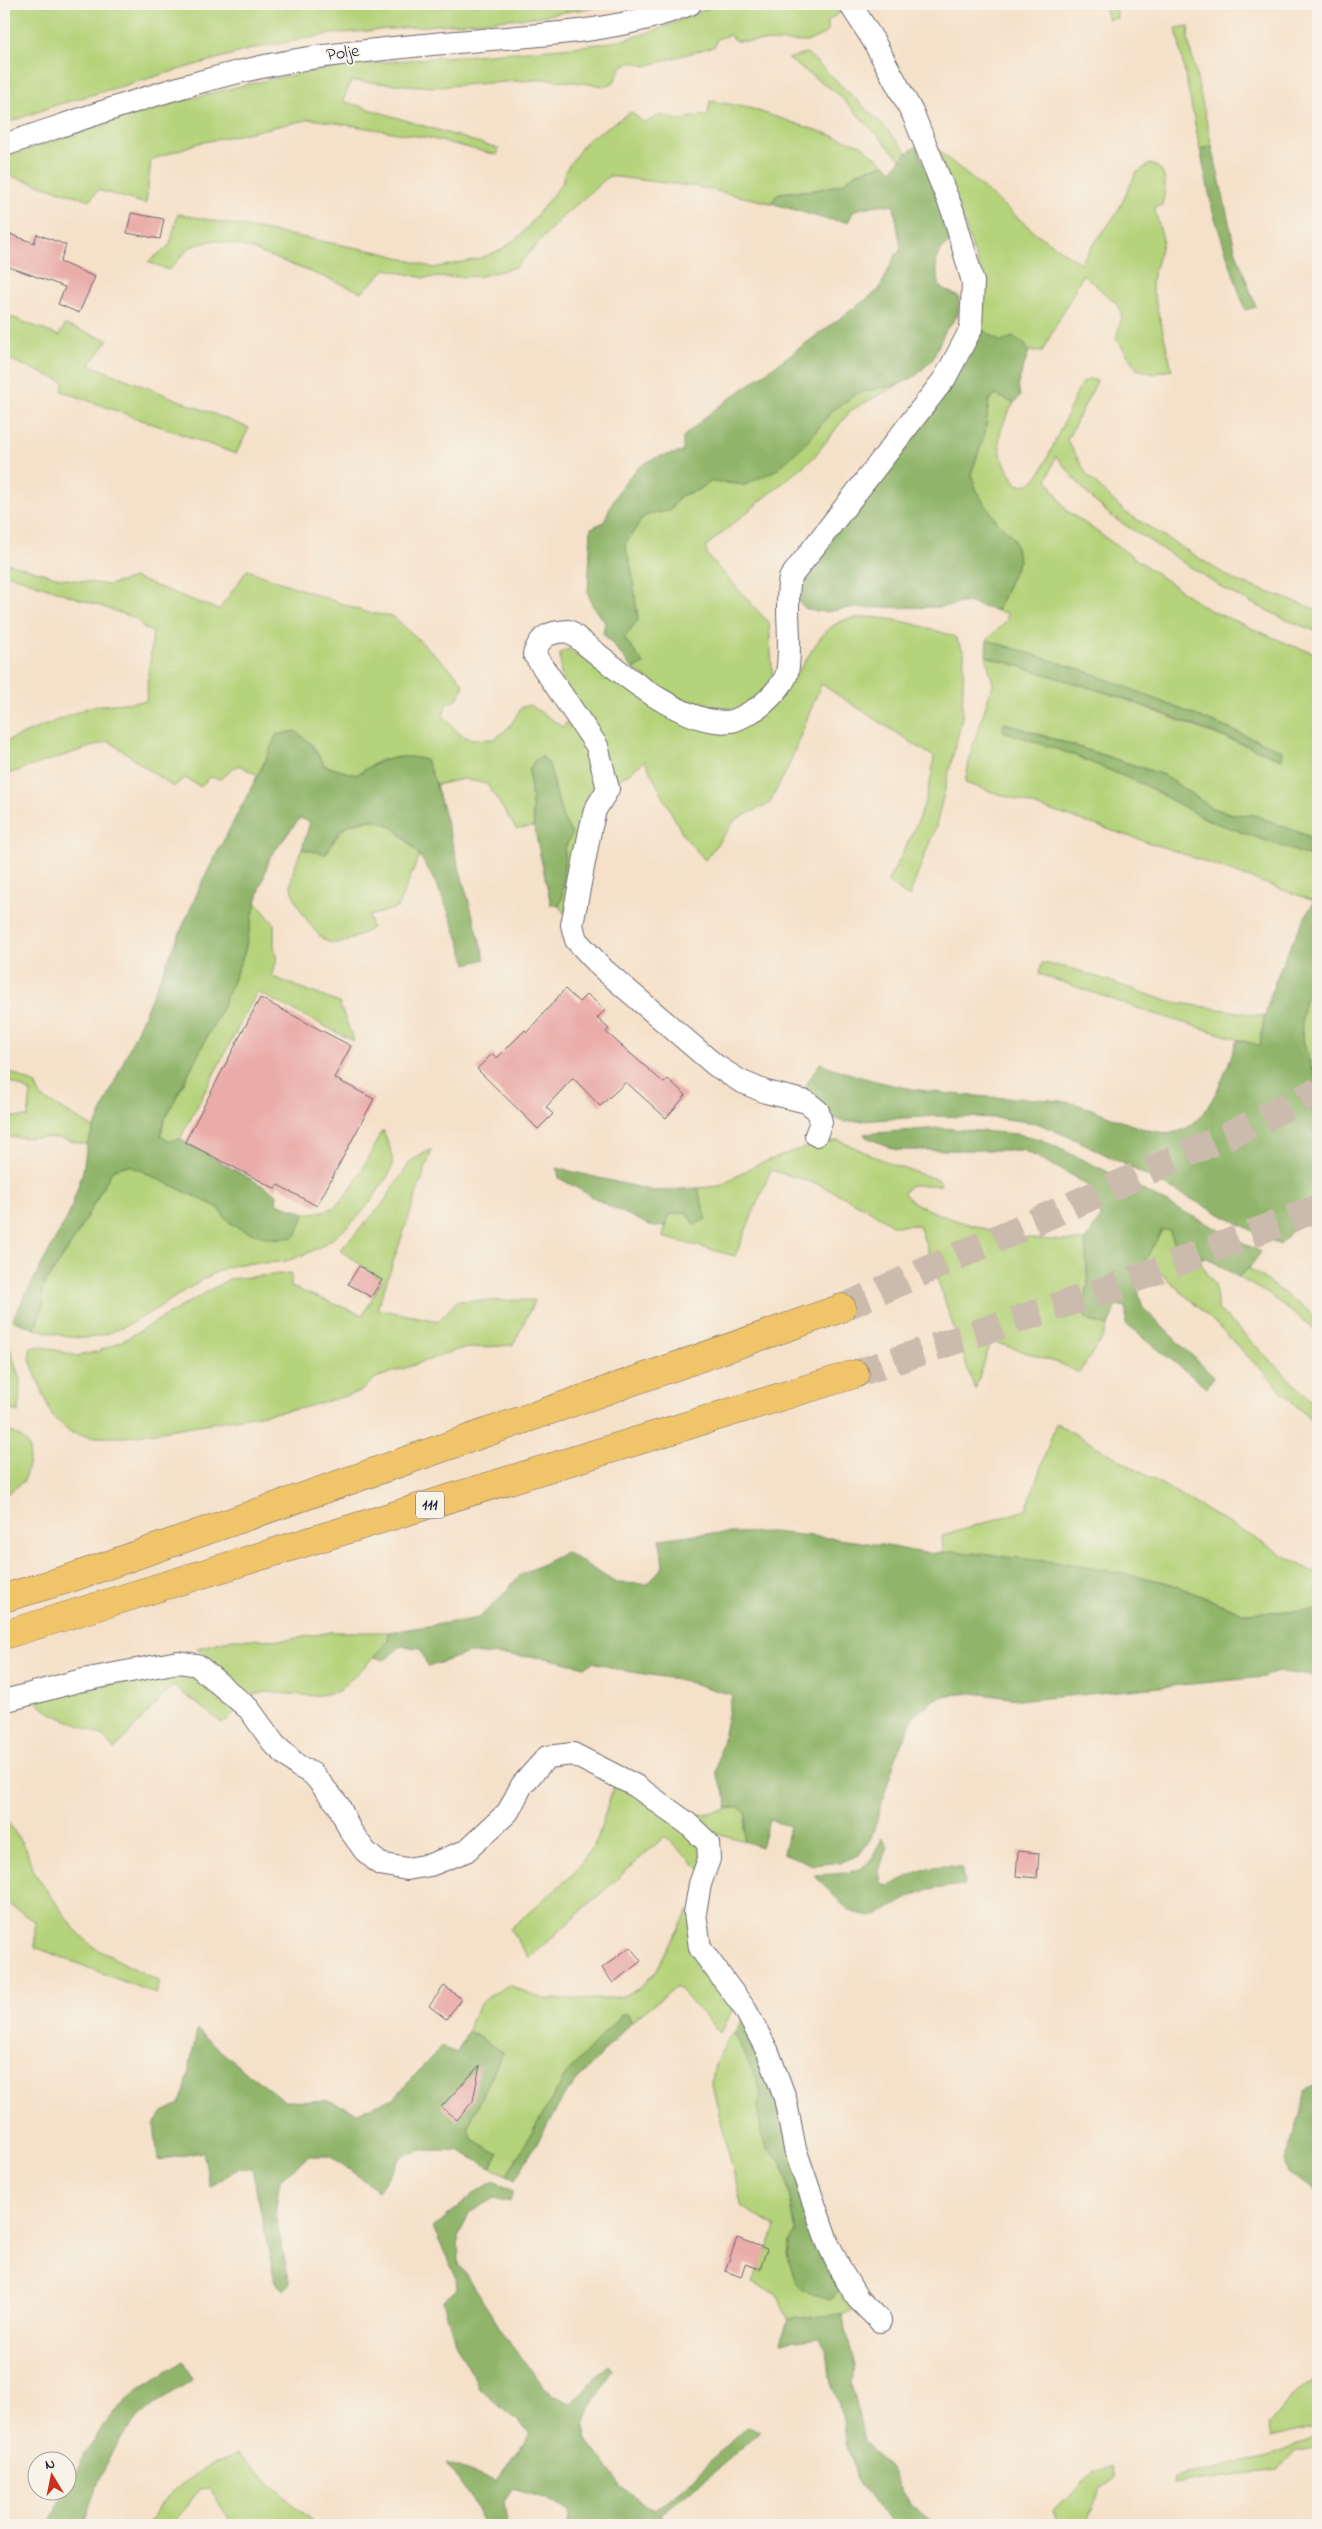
<svg xmlns="http://www.w3.org/2000/svg" width="1322" height="2529" font-family="'Indie Flower',sans-serif">
<style>
.green{fill:#b5d37a;stroke:#6c7a5a}
.forest{fill:#90b56a;stroke:#596c52}
.building{fill:#eaaca9}
.lines{fill:none;stroke-linecap:round;stroke-linejoin:round}
.highway-tunnel{stroke:#cbbbad;stroke-width:28;stroke-dasharray:28 14;stroke-linecap:butt}
.minor-casing{stroke:#6c656d;stroke-width:24}
.highway-casing{stroke:#6c656d;stroke-width:29}
.minor{stroke:#fff;stroke-width:22}
.highway{stroke:#f0c469;stroke-width:28}
.labels{text-anchor:middle;dominant-baseline:central;stroke-width:4;stroke-linejoin:round;paint-order:stroke}
.shield{fill:#f7f3e8;stroke:#62616f;stroke-width:1}
.shield-label{font-size:16px;font-weight:bold;fill:#22223b}
.street-label{font-size:18px;fill:#22223b;stroke:#f7f3e8}
</style>
<rect width="100%" height="100%" fill="#f7f3e8"/>
<filter id="ink" filterUnits="userSpaceOnUse"><feTurbulence type="fractalNoise" baseFrequency=".02" numOctaves="2"/><feDisplacementMap in="SourceGraphic" scale="10" xChannelSelector="R" yChannelSelector="G"/><feConvolveMatrix kernelMatrix="1 2 1 2 8 2 1 2 1" color-interpolation-filters="sRGB"/></filter>
<filter id="wash" filterUnits="userSpaceOnUse"><feTurbulence type="fractalNoise" baseFrequency=".0096" numOctaves="4" result="noise"/><feDisplacementMap in="SourceGraphic" scale="20" xChannelSelector="R" yChannelSelector="G"/><feGaussianBlur stdDeviation="1.12" result="paint"/><feColorMatrix in="noise" values="0 0 0 0 0 0 0 0 0 0 0 0 0 0 0 0 0 1.4 0 .05"/><feComposite in="paint" operator="in"/></filter>
<g filter="url(#wash)">
<rect width="100%" height="100%" fill="#f5e1c9"/>
<path class="green" d="M 4,4 L 615,4 L 534,17 L 331,34 L 251,49 L 56,105 L 4,124 Z
M 717,4 L 836,4 L 843,10 L 828,21 L 828,32 L 807,42 L 736,41 L 729,35 L 717,39 L 715,46 L 646,66 L 634,62 L 622,66 L 614,82 L 606,86 L 548,79 L 433,87 L 351,81 L 343,101 L 499,149 L 497,155 L 429,138 L 311,119 L 195,144 L 151,160 L 146,204 L 98,190 L 90,200 L 4,174 L 4,157 C 115,121 227,82 343,67 C 409,58 474,56 539,50 C 572,47 606,45 637,36 C 665,28 691,16 717,4 Z
M 1103,4 L 1116,4 L 1117,18 L 1108,19 Z
M 1189,26 L 1188,39 L 1212,146 L 1200,149 L 1176,28 Z
M 807,53 L 879,121 L 907,152 L 901,160 L 837,93 L 788,59 Z
M 710,101 L 746,107 L 861,145 L 885,164 L 858,172 L 842,184 L 816,190 L 779,193 L 771,203 L 698,187 L 609,176 L 560,219 L 516,267 L 481,276 L 424,278 L 386,269 L 362,292 L 246,247 L 214,240 L 190,247 L 169,270 L 148,262 L 170,245 L 178,214 L 384,253 L 434,268 L 477,259 L 501,250 L 522,234 L 562,183 L 565,171 L 587,140 L 631,112 L 645,123 L 660,115 L 679,120 L 708,114 Z
M 938,150 L 1037,234 L 1080,263 L 1117,213 L 1136,173 L 1150,164 C 1169,168 1166,189 1162,205 L 1154,207 L 1163,240 L 1151,283 L 1172,369 L 1154,374 L 1137,369 L 1116,338 L 1122,317 L 1118,305 L 1083,274 L 1042,352 L 1029,351 L 1023,342 L 1001,342 L 982,329 L 983,278 Z
M 4,314 L 59,336 L 65,325 L 108,340 L 90,365 L 249,428 L 236,454 L 62,391 L 64,382 L 4,357 Z
M 1089,379 L 1097,381 L 1067,440 L 1088,476 L 1125,512 L 1234,580 L 1318,610 L 1318,632 L 1289,621 L 1229,592 L 1111,516 L 1089,496 L 1056,456 L 1047,479 L 1066,510 L 1207,609 L 1293,646 L 1318,654 L 1318,840 L 1254,815 L 1232,814 L 1212,808 L 1164,775 L 1005,723 L 1004,731 L 1071,754 L 1142,784 L 1210,821 L 1318,859 L 1318,900 L 1314,901 L 1175,851 L 965,783 L 972,748 L 993,684 L 986,656 L 1120,697 L 1182,722 L 1282,759 L 1281,750 L 1091,673 L 987,640 L 1007,620 L 1007,613 L 997,611 L 1019,560 L 1013,537 L 996,520 L 978,494 L 971,474 L 985,433 L 989,400 L 996,395 L 1014,403 C 993,437 995,453 1018,485 L 1030,484 L 1041,472 L 1081,384 Z
M 900,384 L 851,410 L 813,458 L 705,547 L 708,556 L 769,623 L 773,683 L 748,708 L 698,714 L 633,669 L 643,664 L 624,638 L 638,620 L 632,572 L 624,544 L 644,516 L 670,510 L 680,496 L 698,490 L 712,481 L 745,485 L 809,440 L 831,412 L 857,393 Z
M 4,562 L 60,578 L 108,585 L 135,578 L 219,610 L 247,570 L 365,612 L 394,617 L 457,675 L 464,686 L 457,699 L 446,705 L 443,715 C 464,740 463,740 495,739 L 509,727 L 522,707 L 530,705 L 563,727 L 569,720 L 561,677 L 560,653 L 568,649 L 575,655 L 596,658 L 709,727 C 734,713 763,702 786,684 C 805,669 811,644 830,628 C 856,604 926,626 955,637 L 964,652 L 962,718 L 936,826 L 909,897 L 887,882 C 909,843 930,803 934,757 L 821,684 L 788,767 L 769,804 L 736,819 L 705,860 L 683,835 L 645,761 L 617,782 L 565,914 L 559,906 L 562,899 L 565,848 L 571,834 L 562,816 L 549,764 L 529,770 L 534,827 L 516,829 L 487,784 L 463,779 L 436,785 L 426,760 L 380,760 L 356,775 L 325,766 L 312,745 L 265,761 L 258,775 L 238,765 L 220,779 L 209,777 L 201,787 L 185,778 L 173,787 L 109,741 L 4,775 L 4,742 L 92,706 L 146,701 L 153,632 L 145,629 L 135,618 L 4,573 Z
M 379,820 L 394,828 L 420,855 L 397,908 L 369,916 L 372,928 C 360,935 344,946 329,942 C 317,940 292,899 291,886 C 291,873 297,861 302,849 L 326,854 C 342,827 346,821 379,820 Z
M 256,902 L 274,924 L 274,945 L 277,961 L 271,976 L 339,1003 L 354,1041 L 257,992 L 180,1139 L 168,1142 L 161,1135 L 164,1121 L 221,1010 L 244,954 Z
M 1042,963 L 1074,969 L 1167,1001 L 1264,1016 L 1260,1046 L 1152,1013 L 1039,974 Z
M 1318,982 L 1318,1080 C 1303,1056 1290,1001 1318,982 Z
M 4,1069 L 35,1084 L 41,1097 L 94,1128 L 87,1145 L 59,1138 L 4,1137 L 4,1117 L 28,1117 L 31,1092 L 4,1079 Z
M 383,1130 C 387,1142 394,1153 392,1166 C 391,1173 385,1180 381,1186 C 360,1221 325,1251 285,1261 C 266,1265 242,1260 225,1268 C 184,1286 126,1338 83,1338 C 67,1338 50,1332 35,1329 L 43,1305 L 42,1289 L 74,1240 L 113,1169 L 129,1165 L 219,1208 C 222,1212 225,1218 228,1221 C 245,1234 277,1243 296,1235 L 305,1213 C 314,1213 324,1212 332,1208 C 354,1196 369,1152 383,1130 Z
M 838,1140 L 896,1166 L 939,1180 L 941,1185 L 910,1185 L 904,1193 C 914,1212 998,1233 1020,1237 C 1042,1240 1063,1241 1085,1241 L 1088,1283 L 1083,1311 L 1087,1320 L 1108,1326 L 1103,1337 L 1079,1373 L 1061,1364 L 991,1341 L 975,1390 L 919,1225 L 894,1226 L 862,1206 L 818,1184 L 771,1170 L 735,1256 L 663,1237 L 668,1215 L 686,1212 L 705,1219 L 698,1188 L 720,1186 L 756,1165 L 803,1148 Z
M 432,1149 L 377,1309 L 439,1321 L 457,1301 L 535,1300 L 513,1345 L 460,1349 L 376,1378 L 360,1392 L 302,1408 L 125,1437 L 91,1437 L 72,1433 L 52,1416 L 30,1360 L 30,1348 L 40,1346 L 78,1356 L 99,1351 L 126,1339 L 229,1279 L 291,1273 L 291,1287 L 363,1315 L 382,1280 L 340,1250 L 381,1206 L 411,1161 Z
M 1162,1230 L 1170,1231 L 1182,1263 L 1198,1259 L 1215,1285 L 1218,1309 L 1318,1407 L 1318,1428 L 1209,1317 L 1145,1259 Z
M 1249,1268 L 1318,1318 L 1318,1332 L 1268,1294 L 1238,1277 Z
M 4,1338 L 7,1339 L 20,1380 L 19,1412 L 7,1409 L 4,1416 Z
M 1056,1423 L 1318,1575 L 1318,1610 L 1243,1613 L 1166,1582 L 953,1551 L 943,1554 L 942,1536 L 1026,1510 Z
M 4,1429 C 36,1441 32,1450 24,1481 L 4,1496 Z
M 331,1632 L 389,1632 L 388,1640 L 374,1657 L 339,1691 L 316,1696 L 266,1692 L 248,1696 L 197,1648 L 233,1639 L 287,1640 Z
M 185,1669 L 239,1708 L 223,1724 L 173,1685 L 114,1750 C 111,1746 108,1741 104,1738 C 89,1725 42,1716 36,1699 Z
M 616,1779 L 701,1841 L 704,1873 L 665,1836 L 529,1958 L 510,1929 L 574,1873 L 597,1840 Z
M 739,1807 L 746,1813 L 744,1841 L 711,1831 L 688,1817 Z
M 4,1816 L 26,1849 L 33,1871 L 74,1928 L 93,1947 L 160,1982 L 156,1994 L 35,1947 L 35,1921 L 4,1901 Z
M 688,1911 L 733,2010 L 720,2033 L 677,1986 L 631,2022 L 628,2014 L 567,2073 L 507,2175 L 491,2168 L 498,2154 L 472,2139 L 468,2127 L 503,2052 L 468,2031 C 474,2006 486,1996 509,1985 L 543,1999 L 605,1999 L 623,1996 L 640,1988 L 656,1971 Z
M 734,2033 L 758,2082 L 767,2148 L 780,2160 L 786,2175 L 796,2232 L 789,2242 L 840,2289 L 857,2310 L 826,2317 L 788,2319 L 778,2295 L 752,2283 L 776,2227 L 742,2207 L 712,2085 C 713,2063 720,2050 734,2033 Z
M 1318,2377 L 1318,2426 L 1271,2438 L 1268,2425 L 1289,2399 Z
M 1318,2436 L 1318,2447 L 1294,2452 L 1277,2470 L 1174,2484 L 1174,2477 L 1268,2457 Z
M 238,2454 L 315,2525 L 233,2525 L 210,2489 L 199,2490 L 172,2525 L 148,2525 C 167,2489 200,2467 238,2454 Z
M 1112,2467 L 1115,2479 L 1100,2489 L 1086,2525 L 1060,2525 L 1054,2511 L 1094,2471 Z"/>
<path class="forest" d="M 917,146 L 954,240 C 932,252 935,264 940,287 L 959,297 L 958,315 L 945,331 L 932,360 L 916,376 L 900,384 L 857,393 L 831,412 L 809,440 L 778,469 L 745,485 L 712,481 L 698,490 L 680,496 L 670,510 L 644,516 L 625,544 L 632,572 L 638,620 L 624,638 L 644,664 L 633,669 L 603,633 L 605,622 L 592,605 L 588,593 L 591,528 L 604,522 C 613,498 627,471 653,459 C 661,455 673,454 683,452 L 683,437 L 710,413 L 879,290 L 895,256 L 901,249 L 894,206 C 880,202 868,208 854,210 L 848,222 L 825,219 L 771,203 L 779,193 L 816,190 L 842,184 L 858,172 L 885,164 L 892,170 L 908,152 Z
M 1212,146 L 1235,249 L 1256,307 L 1245,310 L 1213,212 L 1200,149 Z
M 982,329 L 1001,342 L 1012,337 L 1023,342 L 1029,351 L 1018,384 L 1020,397 L 1014,403 L 996,395 L 989,400 L 985,433 L 971,474 L 978,494 L 996,520 L 1013,537 L 1019,560 L 997,611 L 967,602 L 942,607 L 849,608 L 825,612 L 807,610 L 790,592 L 966,363 Z
M 987,640 L 1091,673 L 1281,750 L 1282,759 L 1120,697 L 986,656 Z
M 1004,723 L 1164,775 L 1212,808 L 1232,814 L 1254,815 L 1318,840 L 1318,859 L 1210,821 L 1142,784 L 1071,754 L 1003,731 Z
M 296,731 L 312,745 L 325,766 L 356,775 C 380,760 397,752 426,760 L 436,785 L 485,959 L 467,964 C 454,924 420,819 368,820 C 358,821 348,824 340,831 C 334,837 330,847 326,854 L 302,849 L 310,822 L 300,818 L 270,857 L 256,902 L 244,954 L 221,1010 L 164,1121 L 161,1135 L 168,1141 L 180,1139 L 277,1194 L 276,1203 L 305,1213 L 296,1236 C 277,1243 245,1234 228,1221 C 224,1218 222,1212 219,1208 L 129,1165 L 113,1169 L 74,1240 L 42,1289 L 43,1305 L 35,1329 L 12,1320 L 70,1212 L 83,1171 L 87,1145 L 203,880 L 265,761 L 276,735 Z
M 542,756 L 549,764 L 562,816 L 572,834 L 565,848 L 562,899 L 559,906 L 551,905 L 534,827 L 529,770 L 534,761 Z
M 1318,900 L 1318,982 L 1304,1001 L 1301,1033 L 1312,1071 L 1318,1080 L 1318,1208 L 1313,1205 L 1280,1245 L 1085,1144 L 1037,1123 L 997,1118 L 935,1116 L 844,1122 L 823,1114 L 797,1099 L 820,1063 C 879,1086 926,1093 989,1097 C 1019,1099 1050,1097 1079,1105 C 1108,1113 1147,1137 1177,1132 C 1209,1125 1228,1066 1237,1040 L 1260,1045 C 1267,989 1287,950 1314,901 Z
M 939,1128 L 1018,1134 L 1040,1139 L 1106,1171 L 1261,1252 L 1249,1268 L 1238,1277 L 1206,1257 L 1182,1263 L 1170,1231 L 1162,1230 L 1135,1279 L 1143,1308 L 1214,1377 L 1206,1387 L 1126,1324 L 1126,1307 L 1116,1305 L 1108,1326 L 1087,1320 L 1083,1311 L 1088,1283 L 1085,1241 L 1101,1217 L 1091,1188 L 1070,1174 L 1023,1150 L 897,1150 L 866,1137 L 864,1134 Z
M 557,1168 L 654,1191 L 698,1188 L 706,1219 L 694,1225 L 686,1212 L 668,1215 L 667,1226 L 654,1227 L 607,1205 L 559,1178 Z
M 773,1532 C 809,1536 845,1539 881,1545 C 905,1548 930,1558 953,1551 L 1064,1563 L 1166,1582 L 1243,1613 L 1318,1610 L 1318,1677 L 1277,1671 L 1264,1677 L 1026,1700 L 973,1693 L 948,1695 L 933,1700 L 914,1716 L 897,1754 L 871,1838 L 859,1855 L 842,1862 L 813,1865 L 783,1853 L 790,1826 L 769,1820 L 761,1847 L 744,1841 L 746,1813 L 739,1807 L 726,1808 L 727,1800 L 716,1772 L 732,1695 L 681,1680 L 620,1670 L 593,1662 L 585,1667 L 546,1658 L 468,1653 L 428,1667 L 420,1648 L 401,1646 L 385,1660 L 374,1657 L 388,1640 L 389,1632 L 479,1618 L 500,1598 L 519,1576 L 566,1552 L 616,1583 L 648,1584 L 663,1566 L 660,1539 L 696,1534 Z
M 882,1837 L 887,1846 L 879,1871 L 881,1883 L 889,1886 C 916,1873 931,1861 962,1868 L 964,1885 C 949,1887 933,1888 919,1893 C 897,1900 877,1926 853,1912 C 841,1906 825,1885 814,1875 C 851,1873 869,1876 882,1837 Z
M 628,2014 L 631,2022 L 566,2093 L 515,2180 L 507,2175 L 567,2073 L 621,2015 Z
M 746,2014 L 840,2289 L 831,2299 L 804,2291 L 796,2283 L 787,2255 L 789,2242 L 796,2232 L 786,2175 L 780,2160 L 767,2148 L 762,2138 L 757,2107 L 762,2096 L 758,2082 L 734,2033 Z
M 197,2030 L 239,2067 L 284,2100 L 330,2101 L 357,2112 L 394,2098 L 441,2047 L 457,2053 L 468,2031 L 503,2052 L 468,2127 L 472,2139 L 498,2154 L 491,2168 L 458,2150 L 422,2150 L 403,2155 L 378,2191 L 331,2156 L 309,2156 L 280,2179 L 275,2215 L 290,2284 L 284,2291 L 275,2282 L 252,2168 L 239,2168 L 210,2187 L 203,2152 L 158,2160 L 154,2124 L 163,2112 L 179,2104 L 185,2090 Z
M 1318,2084 L 1318,2195 L 1314,2188 L 1288,2173 L 1284,2161 L 1302,2110 L 1303,2091 Z
M 494,2181 L 513,2191 L 510,2202 L 494,2198 L 469,2213 L 458,2238 L 459,2264 L 511,2345 L 551,2395 L 571,2404 L 609,2364 L 613,2370 L 590,2408 L 584,2426 L 587,2440 L 624,2489 L 645,2506 L 656,2510 L 685,2486 L 746,2427 L 761,2431 L 705,2480 L 661,2514 L 668,2525 L 623,2525 L 613,2520 L 611,2525 L 568,2525 L 569,2511 L 547,2499 L 514,2489 L 504,2501 L 507,2525 L 484,2525 L 470,2495 L 447,2464 L 495,2481 L 527,2441 L 531,2433 L 480,2389 L 455,2342 L 443,2301 L 457,2289 L 456,2277 L 433,2228 L 475,2193 Z
M 842,2314 L 855,2366 L 852,2383 L 864,2441 L 889,2469 L 911,2505 L 936,2525 L 897,2525 L 870,2500 L 855,2475 L 846,2444 L 844,2419 L 831,2383 L 826,2352 L 820,2338 L 781,2343 L 788,2319 Z
M 183,2361 L 192,2380 C 176,2391 157,2401 142,2415 C 111,2442 96,2487 83,2525 L 48,2525 L 65,2492 L 68,2492 L 68,2487 C 85,2453 104,2418 135,2393 C 150,2382 167,2372 183,2361 Z"/>
<g id="blocks">
<path class="building" d="M 131,213 L 164,219 L 160,239 L 127,233 Z
M 4,232 L 34,243 L 37,234 L 66,245 L 60,262 L 95,277 L 79,313 L 58,304 L 65,287 L 4,265 Z
M 565,989 L 579,1002 L 587,994 L 605,1010 L 597,1018 L 609,1029 L 606,1032 L 664,1083 L 668,1079 L 686,1095 L 666,1118 L 626,1082 L 600,1106 L 573,1078 L 546,1107 L 553,1114 L 538,1129 L 477,1069 L 492,1054 L 497,1058 L 525,1030 L 527,1032 Z
M 260,998 L 351,1046 L 334,1078 L 374,1099 L 317,1206 L 278,1185 L 276,1189 L 185,1142 Z
M 359,1266 L 382,1280 L 371,1297 L 348,1284 Z
M 1018,1851 L 1039,1853 L 1037,1878 L 1016,1876 Z
M 630,1947 L 641,1961 L 613,1983 L 602,1968 Z
M 444,1986 L 462,1999 L 446,2019 L 429,2006 Z
M 480,2065 L 473,2101 L 457,2120 L 441,2107 Z
M 737,2238 L 767,2249 L 760,2269 L 745,2264 L 741,2277 L 725,2271 Z"/>
</g>
</g>
<g filter="url(#ink)">
<use href="#blocks" fill-opacity="0" stroke="#6c656d" stroke-width="1"/>
<g class="lines">
<path class="highway-tunnel" d="M 842,1308 L 1231,1134 L 1318,1091
M 855,1374 L 1109,1289 L 1318,1208"/>
<defs>
<path id="minor" d="M 4,145 C 106,111 210,72 317,57 C 372,50 427,44 482,40 C 553,34 623,31 690,4
M 816,1135 L 821,1122 L 818,1111 L 807,1102 L 766,1092 L 740,1081 L 715,1065 L 603,969 L 576,940 L 572,925 L 590,831 L 595,810 L 608,789 L 597,746 L 534,654 C 541,635 549,632 569,631 C 606,661 682,729 732,721 C 740,719 749,713 756,709 C 765,704 785,683 787,673 C 793,641 784,610 790,578 L 945,378 L 971,329 L 973,282 L 953,212 L 913,114 L 873,40 L 850,4
M 4,1701 L 78,1681 L 178,1662 L 197,1665 L 249,1709 L 274,1744 L 298,1766 L 313,1774 L 339,1806 L 350,1830 L 365,1851 L 380,1864 L 407,1869 L 430,1865 L 466,1851 L 508,1812 L 522,1785 L 547,1757 L 573,1754 L 636,1786 L 687,1823 L 708,1843 L 709,1859 L 700,1884 L 695,1913 L 700,1948 L 745,2009 L 768,2052 L 785,2098 L 795,2149 L 827,2241 L 841,2271 L 858,2299 L 880,2321"/>
<path id="highway" d="M 4,1598 L 71,1578 L 842,1308
M 4,1635 L 855,1374"/>
</defs>
<use href="#minor" class="minor-casing"/>
<use href="#highway" class="highway-casing"/>
<use href="#minor" class="minor"/>
<use href="#highway" class="highway"/>
</g>
</g>
<g class="labels">
<rect class="shield" x="416" y="1491.5" width="28" height="27" rx="4"/>
<g class="shield-label">
<text x="430" y="1505">111</text>
</g>
<g class="street-label">
<text transform="translate(343 54) rotate(-8)">Polje</text>
</g>
</g>
<rect width="1322" height="2529" fill="none" stroke="#f7f3e8" stroke-width="20"/>
<g transform="translate(52 2476) rotate(350)"><circle r="24" fill="#f7f3e8" stroke="#a29fa3"/>
<path d="M0-4L9 19L0 12L-9 19Z" fill="#c8321e"/>
<text y="-8" font-size="14" font-weight="bold" text-anchor="middle" fill="#22223b">N</text>
</g>
</svg>
